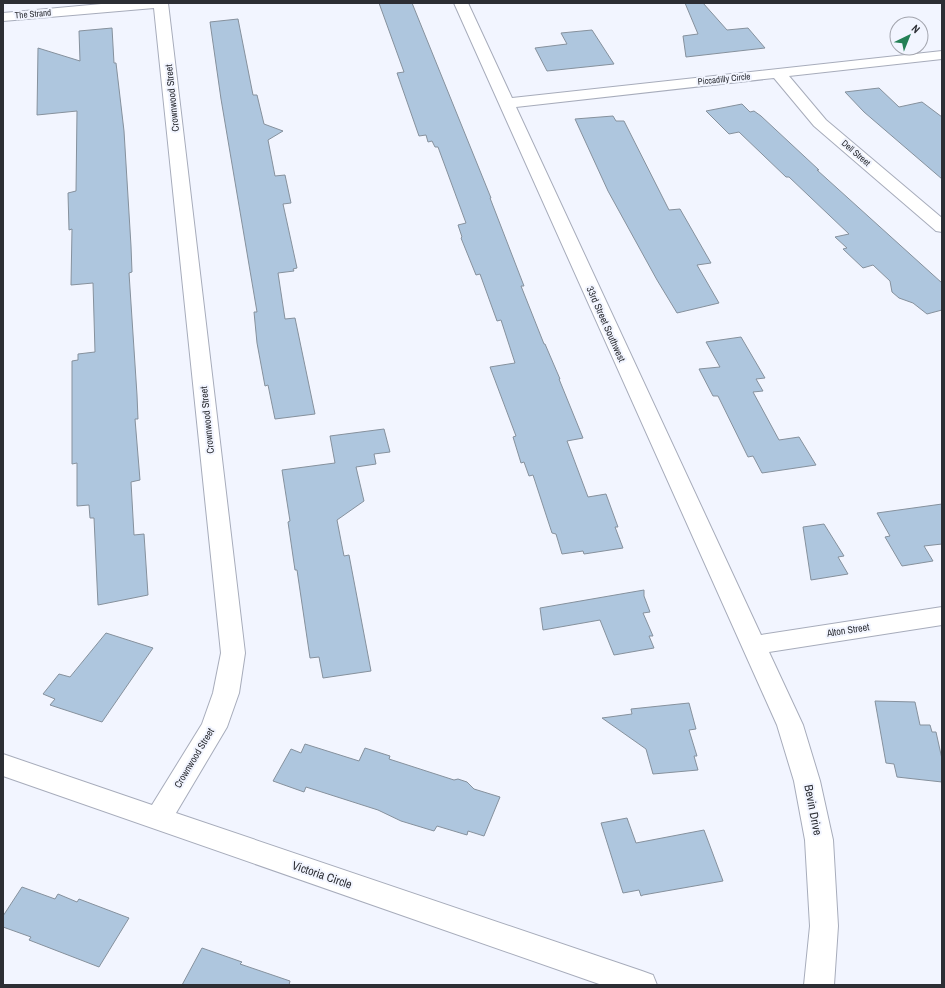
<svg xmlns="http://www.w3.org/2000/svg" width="945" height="988" font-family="'Archivo Narrow',sans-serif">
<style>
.building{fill:#aec6de;stroke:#86919d}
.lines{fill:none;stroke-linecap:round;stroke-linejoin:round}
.minor-casing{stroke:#a7acbb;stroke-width:2}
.minor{fill:#fff;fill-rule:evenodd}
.labels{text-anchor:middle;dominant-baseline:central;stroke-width:4;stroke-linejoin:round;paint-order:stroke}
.far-street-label{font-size:9px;fill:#2c2e34;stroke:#f2f5ff}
.street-label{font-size:10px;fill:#2c2e34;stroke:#f2f5ff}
.near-street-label{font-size:12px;fill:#2c2e34;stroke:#f2f5ff}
</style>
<rect width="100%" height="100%" fill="#f2f5ff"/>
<path class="building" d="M 379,3 L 412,3 L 491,198 L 490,198 L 524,286 L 521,286 L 544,344 L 545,344 L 560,379 L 559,379 L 583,438 L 567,441 L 588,497 L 606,494 L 618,527 L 615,527 L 623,548 L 584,554 L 583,551 L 562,554 L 556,534 L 552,533 L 533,475 L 529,476 L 524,462 L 521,463 L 513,437 L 516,436 L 490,367 L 515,363 L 501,320 L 497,321 L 480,274 L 476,275 L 461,238 L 462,237 L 458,225 L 466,223 L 438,147 L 435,147 L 432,141 L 428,142 L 426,135 L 419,136 L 397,73 L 404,72 Z
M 685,3 L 703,3 L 727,30 L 748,28 L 765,48 L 686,57 L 683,36 L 698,34 Z
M 238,19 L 253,95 L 257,95 L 264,124 L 283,131 L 268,140 L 275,176 L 285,175 L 291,203 L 283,204 L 297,268 L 293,269 L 294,271 L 278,273 L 285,319 L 295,318 L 315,414 L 275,419 L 268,385 L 265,386 L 257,343 L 254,312 L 257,312 L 221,99 L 210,22 Z
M 112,28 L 114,63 L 116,63 L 124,131 L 131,246 L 132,272 L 129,273 L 137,395 L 138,419 L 135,419 L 140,480 L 131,482 L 134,535 L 144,534 L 148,595 L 98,605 L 94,518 L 90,518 L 89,505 L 77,506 L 77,463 L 72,464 L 72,361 L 78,360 L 78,354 L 95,352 L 93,283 L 71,285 L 72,229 L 69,230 L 68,193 L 76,191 L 77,111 L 37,115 L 38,48 L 80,61 L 79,31 Z
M 592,30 L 614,64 L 547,71 L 535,48 L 567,44 L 561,33 Z
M 879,88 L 899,107 L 922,102 L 942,117 L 942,179 L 864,112 L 845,92 Z
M 742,104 L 750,112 L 754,111 L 761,116 L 819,170 L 817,170 L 942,283 L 942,310 L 927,314 L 913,303 L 899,298 L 892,292 L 890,281 L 873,265 L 863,268 L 843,249 L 847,248 L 835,237 L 849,234 L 789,177 L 786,177 L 739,132 L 729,134 L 706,111 Z
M 613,116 L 616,121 L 624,121 L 669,210 L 680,209 L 711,263 L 697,265 L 719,303 L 677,313 L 657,280 L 608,191 L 575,119 Z
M 741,337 L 765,378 L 756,379 L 763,391 L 753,392 L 779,440 L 799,437 L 816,465 L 762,473 L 753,456 L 748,457 L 718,396 L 713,396 L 699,369 L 720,367 L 706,342 Z
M 384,429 L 390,452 L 374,454 L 376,464 L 356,467 L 364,501 L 337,520 L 344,556 L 349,555 L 371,671 L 323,678 L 319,657 L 310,658 L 297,570 L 295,570 L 288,522 L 290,521 L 282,470 L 335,463 L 330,436 Z
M 942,504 L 942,544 L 924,546 L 933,561 L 902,566 L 885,537 L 890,536 L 877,513 Z
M 824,524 L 844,556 L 838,557 L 848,574 L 811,580 L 803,527 Z
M 644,590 L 644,596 L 650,612 L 643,613 L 653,636 L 649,636 L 654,648 L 614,655 L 600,620 L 543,630 L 540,608 Z
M 106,633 L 153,648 L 102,722 L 50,705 L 55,699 L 43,694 L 59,674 L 70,677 Z
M 875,701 L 915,702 L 920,725 L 930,725 L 932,732 L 936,732 L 942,759 L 942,782 L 897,777 L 894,764 L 886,763 Z
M 689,703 L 696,729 L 689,730 L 697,756 L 694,756 L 698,770 L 653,774 L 646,749 L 602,718 L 632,714 L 631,709 Z
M 305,744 L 359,761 L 365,748 L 390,756 L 389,759 L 454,780 L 458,779 L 467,782 L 474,789 L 500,797 L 484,836 L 468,831 L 467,835 L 437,826 L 434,831 L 401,821 L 378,810 L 306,787 L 304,792 L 273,781 L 291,749 L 301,753 Z
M 627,818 L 636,843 L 704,830 L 723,881 L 643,895 L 641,896 L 639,890 L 623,893 L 601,823 Z
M 22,887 L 55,899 L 58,894 L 77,902 L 79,899 L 129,918 L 99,967 L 29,940 L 31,937 L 3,927 L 3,916 Z
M 202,948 L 242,962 L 240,964 L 290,981 L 289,985 L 182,985 Z"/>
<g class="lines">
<defs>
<path id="minor" d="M 112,3 L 168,3 L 245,653 L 239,693 L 227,727 L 176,813 L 642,971 L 653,975 L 657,985 L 602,985 L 3,776 L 3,754 L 152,805 L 202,724 L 213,693 L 221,653 L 154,8 L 3,21 L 3,13 Z
M 454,3 L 468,3 L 512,98 L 942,51 L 942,59 L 789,76 L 826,120 L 942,218 L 942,232 L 936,231 L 814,126 L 774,78 L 516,107 L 761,635 L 942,607 L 942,625 L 769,652 L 803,725 L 820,781 L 833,840 L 838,926 L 834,985 L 804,985 L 810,926 L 805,840 L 794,781 L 777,725 Z"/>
</defs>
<use href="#minor" class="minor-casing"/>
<use href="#minor" class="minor"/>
</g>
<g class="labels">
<g class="far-street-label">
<text transform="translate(33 14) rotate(-5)">The Strand</text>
<text transform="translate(724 79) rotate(-6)">Piccadilly Circle</text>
<text transform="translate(856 153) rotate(41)">Dell Street</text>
</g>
<g class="street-label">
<text transform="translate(172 98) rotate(-96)">Crownwood Street</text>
<text transform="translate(606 324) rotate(66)">33rd Street Southwest</text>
<text transform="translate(207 420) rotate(-96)">Crownwood Street</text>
<text transform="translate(848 630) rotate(-9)">Alton Street</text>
<text transform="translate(194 758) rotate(-59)">Crownwood Street</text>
</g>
<g class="near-street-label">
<text transform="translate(813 810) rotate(79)">Bevin Drive</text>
<text transform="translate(322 875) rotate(19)">Victoria Circle</text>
</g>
</g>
<rect width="945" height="988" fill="none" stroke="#2c2e34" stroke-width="8"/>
<g transform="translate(909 36) rotate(43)"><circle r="19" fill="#f2f5ff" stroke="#a3a5ae"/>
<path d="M0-3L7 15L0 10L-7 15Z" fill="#248056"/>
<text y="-6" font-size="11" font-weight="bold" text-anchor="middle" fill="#2c2e34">N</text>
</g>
</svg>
